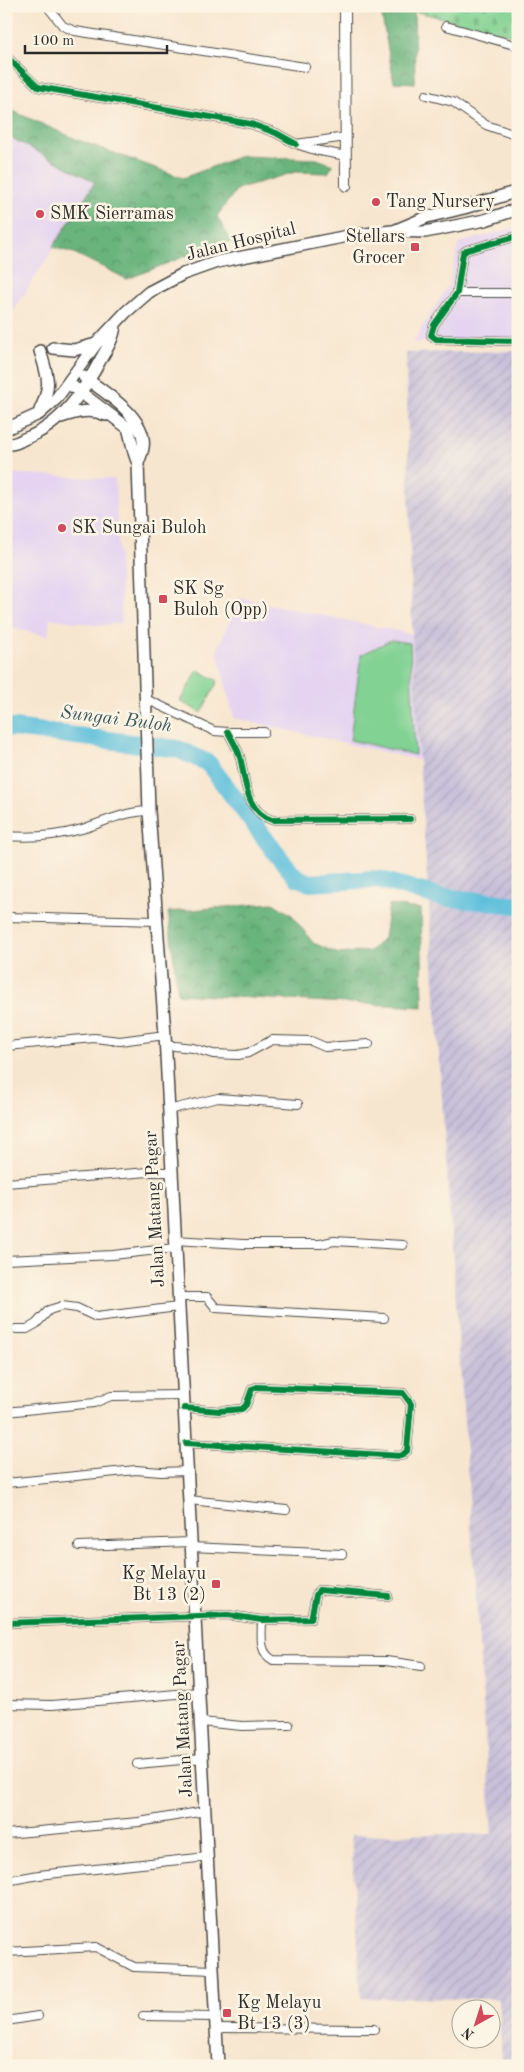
<svg xmlns="http://www.w3.org/2000/svg" width="524" height="2072" font-family="'Old Standard TT',serif">
<style>
.built{fill:#e5d3f1}
.industrial{fill:url(#industrial-furrows)}
.forest{fill:url(#forest-crowns);stroke:#4a7054}
.cemetery{fill:url(#cemetery-stones);stroke:#567e5f}
.pitch{fill:#82d293;stroke:#567e5f}
.lines{fill:none;stroke-linecap:round;stroke-linejoin:round}
.river{stroke:#5ec0dc;stroke-width:18}
.minor-casing{stroke:#4a4744;stroke-width:10}
.tertiary-casing{stroke:#4a4744;stroke-width:12}
.secondary-casing{stroke:#4a4744;stroke-width:14}
.minor{stroke:#fff;stroke-width:8}
.tertiary{stroke:#fff;stroke-width:10}
.secondary{stroke:#fff;stroke-width:11}
.cycleway-casing{stroke:#fcf5e5;stroke-width:9}
.cycleway{stroke:#00873e;stroke-width:6}
.poi-dot{fill:#d1495b;stroke:#fcf5e5;stroke-width:2}
.labels{text-anchor:middle;dominant-baseline:central;stroke-width:5;stroke-linejoin:round;paint-order:stroke}
.poi-label{font-size:18px;fill:#2b2b2b;stroke:#fcf5e5;text-anchor:start}
.street-label{font-size:18px;fill:#2b2b2b;stroke:#fcf5e5}
.water-label{font-size:19px;font-style:italic;fill:#3a5860;stroke:#fcf5e5}
</style>
<defs>
<pattern id="industrial-furrows" width="10" height="10" patternUnits="userSpaceOnUse" patternTransform="scale(1.25)"><rect width="10" height="10" fill="#c7c0d9"/><path d="M-1 1l2-2M0 10L10 0M9 11l2-2" fill="none" stroke="#aba5ba"/></pattern>
<pattern id="forest-crowns" width="20" height="18" patternUnits="userSpaceOnUse" patternTransform="scale(1.25)"><rect width="20" height="18" fill="#69b47d"/><path d="M2 6a3 3 0 1 1 6 0M12 15a3 3 0 1 1 6 0" fill="none" stroke="#579367"/></pattern>
<pattern id="cemetery-stones" width="16" height="16" patternUnits="userSpaceOnUse" patternTransform="scale(1.25)"><rect width="16" height="16" fill="#82d293"/><path d="M2 7V4a2 2 0 0 1 4 0v3zM10 15v-3a2 2 0 0 1 4 0v3z" fill="#70b47f"/></pattern>
</defs>
<rect width="100%" height="100%" fill="#fcf5e5"/>
<filter id="ink" filterUnits="userSpaceOnUse"><feTurbulence type="fractalNoise" baseFrequency=".02" numOctaves="2"/><feDisplacementMap in="SourceGraphic" scale="10" xChannelSelector="R" yChannelSelector="G"/><feConvolveMatrix kernelMatrix="1 2 1 2 8 2 1 2 1" color-interpolation-filters="sRGB"/></filter>
<filter id="wash" filterUnits="userSpaceOnUse"><feTurbulence type="fractalNoise" baseFrequency=".0096" numOctaves="4" result="noise"/><feDisplacementMap in="SourceGraphic" scale="20" xChannelSelector="R" yChannelSelector="G"/><feGaussianBlur stdDeviation="1.12" result="paint"/><feColorMatrix in="noise" values="0 0 0 0 0 0 0 0 0 0 0 0 0 0 0 0 0 1.4 0 .05"/><feComposite in="paint" operator="in"/></filter>
<g filter="url(#wash)">
<rect width="100%" height="100%" fill="#f7e6cf"/>
<path class="built" d="M 6,135 L 95,182 L 6,323 Z
M 518,227 L 518,345 L 413,342 L 449,284 L 459,243 Z
M 6,473 L 115,479 L 122,623 L 98,626 L 50,618 L 48,636 L 6,627 Z
M 239,598 L 412,634 L 419,760 L 234,718 L 217,651 Z"/>
<path class="industrial" d="M 518,351 L 518,2066 L 502,2066 L 499,1999 L 361,1998 L 351,1835 L 492,1834 L 419,760 L 412,634 L 406,353 Z"/>
<path class="forest" d="M 380,6 L 414,6 L 415,83 L 394,82 Z
M 6,108 L 78,140 L 183,178 L 241,156 L 317,159 L 333,165 L 328,173 L 295,172 L 237,189 L 217,216 L 231,242 L 196,252 L 127,279 L 74,253 L 53,247 L 95,182 L 6,135 Z
M 273,903 L 292,915 L 313,943 L 339,954 L 370,951 L 384,938 L 389,905 L 421,909 L 423,1007 L 178,994 L 168,912 Z"/>
<path class="cemetery" d="M 414,6 L 518,6 L 518,37 L 414,11 Z"/>
<path class="pitch" d="M 391,640 L 410,643 L 415,755 L 350,740 L 361,655 Z
M 198,670 L 218,681 L 201,713 L 180,701 Z"/>
<g class="lines">
<path class="river" d="M 6,727 L 178,749 L 208,763 L 278,856 L 296,877 L 310,883 L 378,879 L 440,897 L 518,905"/>
</g>
</g>
<g filter="url(#ink)">
<g class="lines">
<defs>
<path id="minor" d="M 47,6 L 63,26 L 75,31 L 305,67
M 446,26 L 518,46
M 6,56 L 38,87 L 251,124 L 276,133 L 296,144
M 426,95 L 453,102 L 486,125 L 518,136
M 346,137 L 296,144 L 315,150 L 346,156
M 518,236 L 467,250 L 463,253 L 457,293 L 434,325 L 431,335 L 436,339 L 518,341
M 457,293 L 518,293
M 146,699 L 214,731 L 228,732 L 264,732
M 228,732 C 232,740 238,749 240,757 C 246,781 245,811 272,820 L 410,819
M 6,836 C 32,838 57,836 82,829 C 104,822 126,811 149,811
M 6,917 L 157,921
M 165,1045 L 193,1048 L 213,1054 L 238,1055 L 248,1053 L 272,1040 L 311,1041 L 325,1047 L 369,1044
M 6,1046 L 94,1038 L 120,1041 L 165,1035
M 168,1110 L 218,1098 L 298,1104
M 6,1183 L 149,1172 L 171,1172
M 174,1240 L 243,1244 L 320,1244 L 334,1241 L 403,1245
M 6,1260 L 113,1255 L 175,1248
M 178,1297 L 207,1297 L 216,1308 L 384,1318
M 16,1329 L 27,1329 L 36,1324 L 49,1310 L 62,1306 L 77,1308 L 96,1317 L 178,1307
M 184,1408 L 219,1411 L 242,1409 L 246,1405 L 252,1389 L 257,1387 L 403,1393 L 411,1404 L 407,1451 L 401,1456 L 186,1443
M 6,1412 L 94,1403 L 111,1396 L 183,1395
M 6,1483 L 136,1470 L 161,1472 L 187,1471
M 189,1500 L 286,1510
M 79,1546 L 191,1542
M 191,1547 L 342,1554
M 262,1620 C 262,1634 258,1652 273,1660 L 386,1661 L 421,1666
M 6,1623 L 228,1615 L 262,1620 L 311,1619 L 316,1595 L 319,1590 L 388,1596
M 6,1704 L 52,1705 L 199,1692
M 201,1722 L 242,1726 L 289,1725
M 137,1764 L 203,1758
M 6,1834 L 139,1822 L 205,1811
M 6,1881 L 39,1875 L 207,1857
M 6,1952 L 96,1947 L 134,1967 L 213,1970
M 143,2016 L 216,2017
M 6,2021 L 38,2016
M 216,2028 L 374,2029"/>
<path id="tertiary" d="M 345,6 L 346,186"/>
<path id="secondary" d="M 396,230 L 427,217 L 464,208 L 518,191
M 53,348 L 74,350 L 96,344
M 40,351 C 48,377 52,385 40,410
M 84,377 C 104,392 148,418 143,448 C 142,453 140,458 138,463
M 68,383 L 128,428 C 132,440 132,451 138,463 L 149,811 L 165,1035 L 218,2066
M 61,417 C 76,412 90,408 106,415
M 6,429 L 39,414 L 56,399 L 96,344 L 126,312 L 149,292 L 183,274 L 217,262 L 348,236 L 392,231 L 425,232 L 485,220 L 518,209
M 6,444 C 13,445 19,442 24,439 C 62,425 84,391 102,357 C 108,347 114,337 115,325"/>
</defs>
<use href="#minor" class="minor-casing"/>
<use href="#tertiary" class="tertiary-casing"/>
<use href="#secondary" class="secondary-casing"/>
<use href="#minor" class="minor"/>
<use href="#tertiary" class="tertiary"/>
<use href="#secondary" class="secondary"/>
<defs>
<path id="cycleway" d="M 6,56 L 38,87 L 251,124 L 276,133 L 296,144
M 518,236 L 467,250 L 463,253 L 457,293 L 434,325 L 431,335 L 436,339 L 518,341
M 228,732 C 232,740 238,749 240,757 C 246,781 245,811 272,820 L 410,819
M 184,1408 L 219,1411 L 242,1409 L 246,1405 L 252,1389 L 257,1387 L 403,1393 L 411,1404 L 407,1451 L 401,1456 L 186,1443
M 6,1623 L 228,1615 L 262,1620 L 311,1619 L 316,1595 L 319,1590 L 388,1596"/>
</defs>
<use href="#cycleway" class="cycleway-casing"/>
<use href="#cycleway" class="cycleway"/>
</g>
</g>
<g class="poi-dot">
<circle cx="376" cy="202" r="5"/>
<circle cx="40" cy="214" r="5"/>
<rect x="410" y="242" width="10" height="10" rx="2.5"/>
<circle cx="62" cy="528" r="5"/>
<rect x="158" y="594" width="10" height="10" rx="2.5"/>
<rect x="211" y="1579" width="10" height="10" rx="2.5"/>
<rect x="222" y="2008" width="10" height="10" rx="2.5"/>
</g>
<g class="labels">
<g class="poi-label">
<text x="386" y="202">Tang Nursery</text>
<text x="50" y="214">SMK Sierramas</text>
<text x="405" y="237" text-anchor="end">Stellars<tspan x="405" dy="21">Grocer</tspan></text>
<text x="72" y="528">SK Sungai Buloh</text>
<text x="173" y="589">SK Sg<tspan x="173" dy="21">Buloh (Opp)</tspan></text>
<text x="206" y="1574" text-anchor="end">Kg Melayu<tspan x="206" dy="21">Bt 13 (2)</tspan></text>
<text x="237" y="2003">Kg Melayu<tspan x="237" dy="21">Bt 13 (3)</tspan></text>
</g>
<g class="street-label">
<text transform="translate(241 242) rotate(-14)">Jalan Hospital</text>
<text transform="translate(155 1209) rotate(-93)">Jalan Matang Pagar</text>
<text transform="translate(183 1719) rotate(-93)">Jalan Matang Pagar</text>
</g>
<g class="water-label">
<text transform="translate(116 720) rotate(7)">Sungai Buloh</text>
</g>
</g>
<rect width="524" height="2072" fill="none" stroke="#fcf5e5" stroke-width="25"/>
<g transform="translate(476 2024) rotate(219)"><circle r="24" fill="#fcf5e5" stroke="#a8a49b"/>
<path d="M0-4L9 19L0 12L-9 19Z" fill="#d1495b"/>
<text y="-8" font-size="14" font-weight="bold" text-anchor="middle" fill="#2b2b2b">N</text>
</g>
<path d="M25 45v8h142v-8" fill="none" stroke="#2b2b2b" stroke-width="2.5"/>
<text x="32" y="45" font-size="15" fill="#2b2b2b" stroke="#fcf5e5" stroke-width="4" paint-order="stroke">100 m</text>
</svg>
